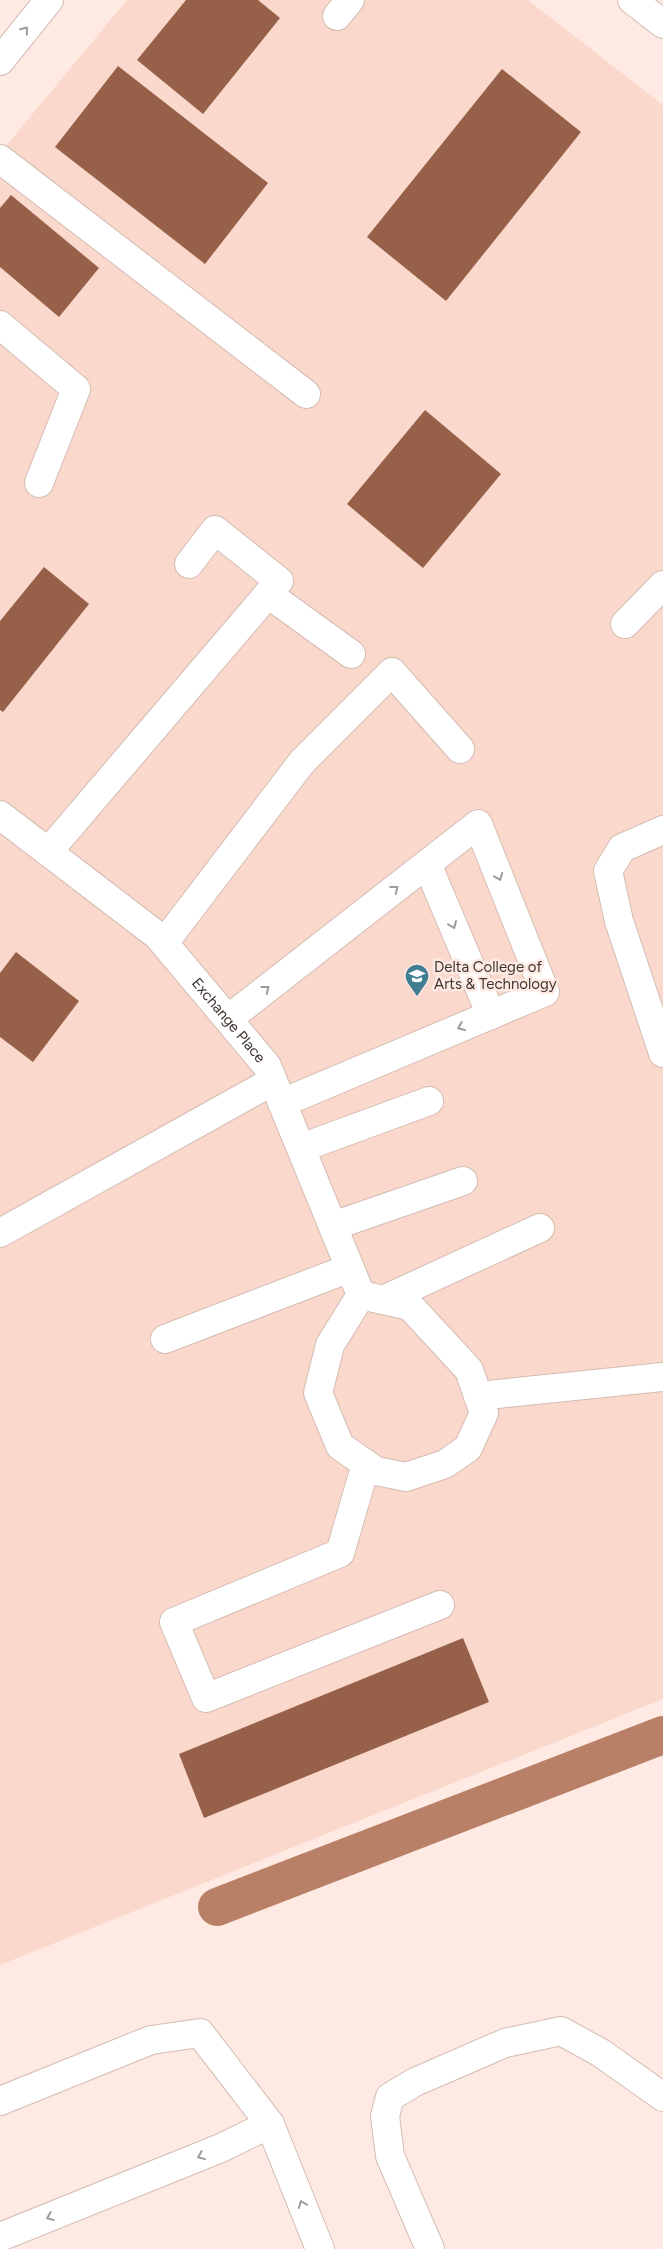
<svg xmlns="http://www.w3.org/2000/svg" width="663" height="2249" font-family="Figtree,sans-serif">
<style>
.built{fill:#fad9cc}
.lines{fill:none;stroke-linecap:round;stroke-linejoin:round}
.canal{stroke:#b98068;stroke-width:38}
.building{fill:#966049}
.minor-casing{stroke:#d4bcb3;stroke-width:30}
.minor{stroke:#fff;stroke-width:28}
.oneway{stroke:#a09b99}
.labels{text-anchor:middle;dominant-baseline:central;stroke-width:5;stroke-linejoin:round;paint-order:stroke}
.poi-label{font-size:15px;fill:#403733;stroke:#feeae2;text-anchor:start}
.street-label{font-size:15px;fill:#403733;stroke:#feeae2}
</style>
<rect width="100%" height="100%" fill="#feeae2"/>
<path class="built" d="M 127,0 L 528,0 L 663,105 L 663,1699 L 0,1965 L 0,153 Z"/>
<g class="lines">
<path class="canal" d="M 217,1907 L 663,1735"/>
</g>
<path class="building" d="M 186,0 L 258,0 L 280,18 L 203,114 L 137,60 Z
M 118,66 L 268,183 L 205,264 L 55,147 Z
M 502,69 L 581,132 L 446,301 L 367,237 Z
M 11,195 L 99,268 L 59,317 L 0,267 L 0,208 Z
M 425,410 L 501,474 L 423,568 L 347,504 Z
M 44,567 L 89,604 L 3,712 L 0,710 L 0,621 Z
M 16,952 L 79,1001 L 33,1062 L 0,1037 L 0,973 Z
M 463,1638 L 489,1702 L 204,1818 L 179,1754 Z"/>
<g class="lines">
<defs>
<g id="minor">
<path d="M 632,0 L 663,24"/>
<path d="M 337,16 L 350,0"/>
<path d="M 0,61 L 49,0"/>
<path d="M 0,159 L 306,394"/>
<path d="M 0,325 L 76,389 L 39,483"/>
<path d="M 268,594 L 351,654"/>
<path d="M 625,624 L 663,585"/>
<path id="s1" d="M 0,815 L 158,936 L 267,1066 L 361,1295"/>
<path d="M 663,830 L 622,848 L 608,871 L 619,921 L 663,1053"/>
<path d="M 48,852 L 279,581 L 215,530 L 189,564"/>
<path d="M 427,864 L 491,1015"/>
<path d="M 164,943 L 302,762 L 392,672 L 460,749"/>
<path d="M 228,1019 L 478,824 L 545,992 L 282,1103"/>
<path d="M 301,1148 L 429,1101"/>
<path d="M 333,1226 L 463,1181"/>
<path d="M 0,1233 L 273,1081"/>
<path d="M 361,1295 L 410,1306 L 469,1370 L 484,1413 L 468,1448 L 445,1464 L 406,1477 L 376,1471 L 340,1446 L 318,1393 L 330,1345 Z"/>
<path d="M 383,1300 L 540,1228"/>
<path d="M 165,1339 L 350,1268"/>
<path d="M 478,1396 L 663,1377"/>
<path d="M 366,1464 L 340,1553 L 174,1622 L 206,1698 L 440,1605"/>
<path d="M 0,2101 L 151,2040 L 200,2033 L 270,2124"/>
<path d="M 0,2237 L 221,2148 L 270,2124 L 320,2249"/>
<path d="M 430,2249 L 390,2156 L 385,2116 L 390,2097 L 415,2082 L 505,2043 L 561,2031 L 601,2053 L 663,2097"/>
</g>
</defs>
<use href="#minor" class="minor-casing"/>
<use href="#minor" class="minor"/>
</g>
<defs><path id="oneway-chevron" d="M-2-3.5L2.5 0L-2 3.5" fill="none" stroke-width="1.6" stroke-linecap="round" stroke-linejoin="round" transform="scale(1.25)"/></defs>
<g class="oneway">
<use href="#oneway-chevron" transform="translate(25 30) rotate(-51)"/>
<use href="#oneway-chevron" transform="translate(499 877) rotate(68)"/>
<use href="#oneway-chevron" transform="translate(395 889) rotate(-38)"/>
<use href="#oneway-chevron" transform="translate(453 925) rotate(67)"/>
<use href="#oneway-chevron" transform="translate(266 989) rotate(-38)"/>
<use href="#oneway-chevron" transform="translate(461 1027) rotate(157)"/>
<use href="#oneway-chevron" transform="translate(201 2156) rotate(158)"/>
<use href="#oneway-chevron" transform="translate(302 2204) rotate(-112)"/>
<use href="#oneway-chevron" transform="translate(50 2217) rotate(158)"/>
</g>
<defs>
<symbol id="university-pin" viewBox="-11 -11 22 30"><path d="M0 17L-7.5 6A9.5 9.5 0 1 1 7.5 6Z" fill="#407d93" stroke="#feeae2"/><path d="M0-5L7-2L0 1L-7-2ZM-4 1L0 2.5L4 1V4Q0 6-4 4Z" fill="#fff"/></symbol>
</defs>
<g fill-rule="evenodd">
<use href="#university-pin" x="403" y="962" width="28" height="38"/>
</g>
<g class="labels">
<g class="poi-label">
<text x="434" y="967">Delta College of<tspan x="434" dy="17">Arts &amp; Technology</tspan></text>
</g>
<g class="street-label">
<text stroke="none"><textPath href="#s1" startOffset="309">Exchange Place</textPath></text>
</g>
</g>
</svg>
